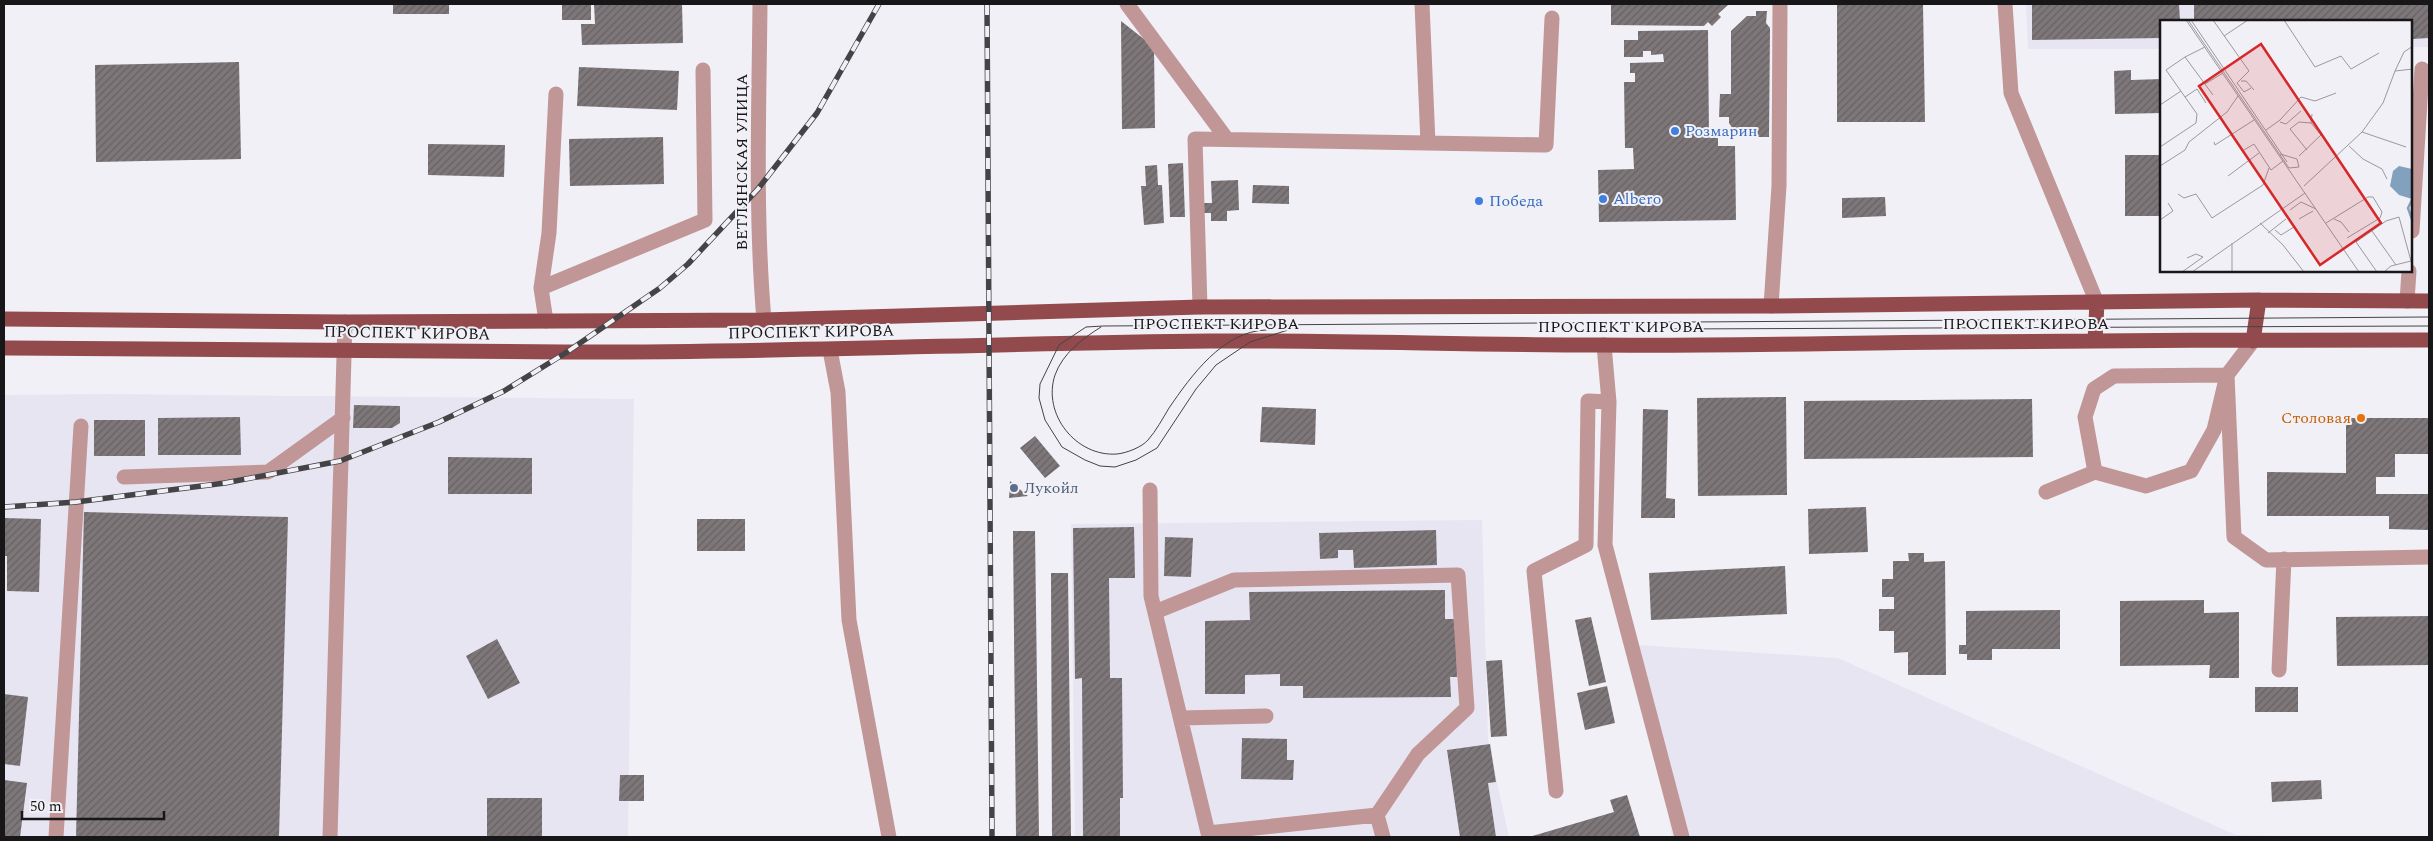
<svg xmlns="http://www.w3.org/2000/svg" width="2433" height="841" font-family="Spectral,serif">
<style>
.built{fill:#e8e5f3}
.building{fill:url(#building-hatch)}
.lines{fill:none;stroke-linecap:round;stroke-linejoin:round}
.minor{stroke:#c19696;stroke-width:15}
.major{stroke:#934a4c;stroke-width:15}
.tram{stroke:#444447;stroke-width:1}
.rail-casing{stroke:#444447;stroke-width:5.5}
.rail{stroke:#f1f0f6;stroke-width:4;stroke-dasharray:11;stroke-linecap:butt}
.shop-dot{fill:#3f7fe0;stroke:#f1f0f6;stroke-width:2}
.food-dot{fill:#e8710a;stroke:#f1f0f6;stroke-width:2}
.service-dot{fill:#5c6f8a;stroke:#f1f0f6;stroke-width:2}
.labels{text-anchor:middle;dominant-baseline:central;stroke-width:4;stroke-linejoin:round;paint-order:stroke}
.shop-label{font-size:16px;fill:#366cbe;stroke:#f1f0f6;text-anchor:start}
.street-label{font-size:16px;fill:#171719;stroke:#f1f0f6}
.food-label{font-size:16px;fill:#c56008;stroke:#f1f0f6;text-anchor:end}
.service-label{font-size:16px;fill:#4e5e75;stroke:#f1f0f6;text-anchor:start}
.inset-river{fill:none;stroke:#81a1be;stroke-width:2.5}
.inset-road{fill:none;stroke:#9a999e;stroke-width:1}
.view{fill:#d62828;fill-opacity:0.15;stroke:#d62828;stroke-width:2.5}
.inset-edge{fill:none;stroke:#171719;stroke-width:2.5}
</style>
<defs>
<pattern id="building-hatch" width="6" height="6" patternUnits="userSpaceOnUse" patternTransform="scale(1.25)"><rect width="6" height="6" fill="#7e7779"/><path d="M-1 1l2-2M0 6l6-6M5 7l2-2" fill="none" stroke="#666162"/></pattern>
</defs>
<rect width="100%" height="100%" fill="#f1f0f6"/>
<path class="built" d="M 2026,4 L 2429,4 L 2429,47 L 2412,47 L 2412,21 L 2162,21 L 2162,49 L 2028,49 Z
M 108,394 L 634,399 L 628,837 L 4,837 L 4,395 Z
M 1482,520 L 1488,740 L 1509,837 L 1075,837 L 1071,524 Z
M 1639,645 L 1838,658 L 2236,835 L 2341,837 L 1672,837 Z"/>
<path class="building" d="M 393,4 L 449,4 L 449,14 L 393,14 Z
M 562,4 L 591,4 L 591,20 L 562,20 Z
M 594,4 L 682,4 L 683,43 L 582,45 L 581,24 L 595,24 Z
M 1611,4 L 1727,4 L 1728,5 L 1718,14 L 1721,17 L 1712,26 L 1708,22 L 1704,26 L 1611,25 Z
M 1837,4 L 1923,4 L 1925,122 L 1837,122 Z
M 2032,4 L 2179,4 L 2180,21 L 2162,21 L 2162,38 L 2032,40 Z
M 2194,4 L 2429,4 L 2429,38 L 2412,39 L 2412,21 L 2194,21 Z
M 1756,11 L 1767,11 L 1766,23 L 1770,28 L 1769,137 L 1738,137 L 1729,123 L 1729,117 L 1719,117 L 1720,94 L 1731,94 L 1731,31 L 1747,16 L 1756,16 Z
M 1121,21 L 1154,47 L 1155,128 L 1122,129 Z
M 1708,30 L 1709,136 L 1718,136 L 1718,146 L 1735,146 L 1736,220 L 1599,222 L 1598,170 L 1634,169 L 1633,148 L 1625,148 L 1624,82 L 1635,82 L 1635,73 L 1630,73 L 1630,63 L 1664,62 L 1663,54 L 1651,55 L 1651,51 L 1643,51 L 1643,57 L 1624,57 L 1624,40 L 1638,40 L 1638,31 Z
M 239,62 L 241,159 L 96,162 L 95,65 Z
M 579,67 L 679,71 L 677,110 L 577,106 Z
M 2131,70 L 2131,80 L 2162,79 L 2162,113 L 2115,114 L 2114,71 Z
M 663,137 L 664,184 L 570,186 L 569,139 Z
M 428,144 L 505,145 L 504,177 L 428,175 Z
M 2125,155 L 2162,155 L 2162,216 L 2125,216 Z
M 1183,163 L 1185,217 L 1170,217 L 1168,164 Z
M 1157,165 L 1158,185 L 1162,185 L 1164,223 L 1144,225 L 1141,186 L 1146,186 L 1145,166 Z
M 1238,180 L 1239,210 L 1227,211 L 1227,221 L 1211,221 L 1211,213 L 1200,213 L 1199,203 L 1212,203 L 1211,181 Z
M 1253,185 L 1289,186 L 1289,204 L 1252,203 Z
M 1885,197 L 1886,216 L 1842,218 L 1842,198 Z
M 1786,397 L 1787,495 L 1698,496 L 1697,398 Z
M 2032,399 L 2033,457 L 1804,459 L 1804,401 Z
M 354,405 L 400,406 L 400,423 L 392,428 L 353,428 Z
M 1262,407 L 1316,409 L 1315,445 L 1260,442 Z
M 1643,409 L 1668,410 L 1666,498 L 1675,499 L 1675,518 L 1641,518 Z
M 240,417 L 241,455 L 158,455 L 158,418 Z
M 2346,418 L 2429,418 L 2429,454 L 2395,454 L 2395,477 L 2376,477 L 2376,494 L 2429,494 L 2429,530 L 2389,529 L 2389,516 L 2267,516 L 2267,472 L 2346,473 Z
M 94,420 L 145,420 L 145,456 L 94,456 Z
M 1035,436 L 1060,466 L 1045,478 L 1020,448 Z
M 448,457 L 532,458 L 532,494 L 448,494 Z
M 1010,481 L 1028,496 L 1009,498 Z
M 1866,507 L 1868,552 L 1809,554 L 1808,509 Z
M 84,512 L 288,517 L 279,837 L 76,837 Z
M 4,518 L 41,519 L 39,592 L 7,591 L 7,556 L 4,556 Z
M 697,519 L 745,519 L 745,551 L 697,551 Z
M 1134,527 L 1135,578 L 1109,578 L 1110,678 L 1122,678 L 1123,798 L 1120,798 L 1120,837 L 1083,837 L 1082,678 L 1075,679 L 1073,528 Z
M 1436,530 L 1437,565 L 1354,568 L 1353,550 L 1338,550 L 1338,558 L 1320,559 L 1319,533 Z
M 1013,531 L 1035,531 L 1039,837 L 1016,837 Z
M 1165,537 L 1193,538 L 1191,577 L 1164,576 Z
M 1908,553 L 1924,553 L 1924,562 L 1945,561 L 1946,675 L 1908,675 L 1908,652 L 1894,653 L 1894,631 L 1879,631 L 1879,609 L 1894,609 L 1894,597 L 1882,597 L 1882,579 L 1893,579 L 1893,561 L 1909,561 Z
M 1785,566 L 1787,614 L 1651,620 L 1649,573 Z
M 1051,573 L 1068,573 L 1071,837 L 1052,837 Z
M 1445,590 L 1445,619 L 1456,619 L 1457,677 L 1450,677 L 1451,697 L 1303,698 L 1303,686 L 1280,686 L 1280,674 L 1245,675 L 1245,694 L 1205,694 L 1205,621 L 1250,620 L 1249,592 Z
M 2204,600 L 2204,613 L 2239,612 L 2239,678 L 2209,678 L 2210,665 L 2120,666 L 2120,601 Z
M 2060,610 L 2060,649 L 1992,649 L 1992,660 L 1967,660 L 1967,654 L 1959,654 L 1959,645 L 1966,645 L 1966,611 Z
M 2429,616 L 2429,665 L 2337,666 L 2336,617 Z
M 1591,617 L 1606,682 L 1589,686 L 1575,620 Z
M 497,639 L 520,683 L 488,699 L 466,656 Z
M 1502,660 L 1507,736 L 1491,737 L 1486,661 Z
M 1607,686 L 1615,723 L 1585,730 L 1577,693 Z
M 2255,687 L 2298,687 L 2298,712 L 2255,712 Z
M 4,694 L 28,697 L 20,766 L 4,764 Z
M 1242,738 L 1287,739 L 1287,760 L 1294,760 L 1293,780 L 1241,779 Z
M 1490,744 L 1496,782 L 1488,783 L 1496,837 L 1460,837 L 1447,750 Z
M 620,775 L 644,775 L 644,801 L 619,801 Z
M 4,780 L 27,783 L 20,837 L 4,837 Z
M 2321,780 L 2322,799 L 2272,802 L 2271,782 Z
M 1627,795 L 1640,837 L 1529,837 L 1614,812 L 1610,800 Z
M 487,798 L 542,798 L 542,837 L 487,837 Z"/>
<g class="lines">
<path class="minor" d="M 760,4 C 759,109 755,215 764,320
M 1127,4 L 1226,138
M 1422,4 L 1428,143
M 2005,4 L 2011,93 L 2097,303
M 2412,231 L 2422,69
M 541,288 L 549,233 L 556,94
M 2407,301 L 2409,271
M 1771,306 L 1779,186 L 1780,4
M 1200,307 L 1195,139 L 1546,145 L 1552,18
M 546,321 L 541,288 L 705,220 L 703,70
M 1604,345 L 1609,402 L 1605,545 L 1682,837
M 830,350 L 838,392 L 849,620 L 889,837
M 2095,472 L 2085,417 L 2094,389 L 2114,376 L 2227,375 L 2234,537 L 2266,560 L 2429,557
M 124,477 L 268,472 L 343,418
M 1150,490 L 1151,596 L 1208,833 L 1377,815
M 2046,492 L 2095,472 L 2146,486 L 2191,471 L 2214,430 L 2227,375 L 2253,341
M 1155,612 L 1234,580 L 1458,575 L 1467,708 L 1418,754 L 1377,815 L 1383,837
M 2279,670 L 2284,559
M 1181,718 L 1266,716
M 1556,791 L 1534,571 L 1586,545 L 1588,401 L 1609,402
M 56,837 L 81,426
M 330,837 L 345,322"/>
<path class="major" d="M 4,319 L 345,322 L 764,320 L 1200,307 L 1771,306 L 2259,300 L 2429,301
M 2095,340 L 2097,303
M 2253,341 L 2259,300
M 4,348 C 191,349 378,352 564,352 C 780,353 995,343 1210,341 C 1340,340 1470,345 1600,345 C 1718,346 1836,343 1954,342 C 2112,340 2271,340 2429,340"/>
<path class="tram" d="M 1101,327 C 1082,339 1063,353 1055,375 C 1042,414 1076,457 1117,454 C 1127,453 1142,447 1148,440 C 1156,431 1163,418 1169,408 C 1191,376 1223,331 1266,330
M 1671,329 L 2429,326
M 1288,330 L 1250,342 L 1216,365 L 1196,389 L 1157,448 L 1136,460 L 1115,467 L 1100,466 L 1085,460 L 1062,447 L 1045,420 L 1039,398 L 1040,384 L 1059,345 L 1086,327 L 1103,326 L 2429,317"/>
<defs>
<path id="rail" d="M 987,4 L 992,837
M 4,507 L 76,502 L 225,483 L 340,461 L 439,422 L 504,391 L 567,352 L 660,288 L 688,264 L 758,189 L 817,113 L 879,4"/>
</defs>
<use href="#rail" class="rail-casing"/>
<use href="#rail" class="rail"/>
</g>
<g class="shop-dot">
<circle cx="1675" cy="131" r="5"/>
<circle cx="1603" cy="199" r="5"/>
<circle cx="1479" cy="201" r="5"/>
</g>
<circle class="food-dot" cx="2361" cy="418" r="5"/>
<circle class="service-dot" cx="1014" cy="488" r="5"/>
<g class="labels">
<g class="shop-label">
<text x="1685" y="131">Розмарин</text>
<text x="1613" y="199">Albero</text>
<text x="1489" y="201">Победа</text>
</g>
<g class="street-label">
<text transform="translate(742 162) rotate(-90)">ВЕТЛЯНСКАЯ УЛИЦА</text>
<text x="1216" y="324">ПРОСПЕКТ КИРОВА</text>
<text x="2026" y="324">ПРОСПЕКТ КИРОВА</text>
<text x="1621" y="327">ПРОСПЕКТ КИРОВА</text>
<text transform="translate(811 332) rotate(-1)">ПРОСПЕКТ КИРОВА</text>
<text transform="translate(407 333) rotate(1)">ПРОСПЕКТ КИРОВА</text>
</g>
<g class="food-label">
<text x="2351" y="418">Столовая</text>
</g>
<g class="service-label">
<text x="1024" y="488">Лукойл</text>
</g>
</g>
<g transform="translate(2160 20)">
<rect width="252" height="252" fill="#f1f0f6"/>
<path d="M 239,146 L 252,149 L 252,179 L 239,175 L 230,166 L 233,151 Z" fill="#81a1be"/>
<path class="inset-river" d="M 252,180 L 248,188 L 253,202"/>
<path class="inset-road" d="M 26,0 L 199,252M 28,0 L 129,148 L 139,147 L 137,139 L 120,134M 31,0 L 127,142M 53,0 L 89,51 L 77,63 L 84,72 L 91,68M 124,0 L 155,47 L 181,36 L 191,49 L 219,33M 64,16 L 88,0M 45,27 L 25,37 L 53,75M 235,51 L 244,32 L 253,26M 81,61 L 86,61 L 94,70M 45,64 L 63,53M 25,77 L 37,69 L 46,83M 0,85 L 21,71M 120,102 L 126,104 L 141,91M 106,110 L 120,100 L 141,77 L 155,81 L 176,73M 202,112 L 246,127M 54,122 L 55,125 L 94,100M 189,126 L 203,139 L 222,149 L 227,159M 0,127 L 36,103 L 37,94 L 6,50 L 25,37M 84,130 L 94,124 L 111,150 L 123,141M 147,130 L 130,109 L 139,102 L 151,103 L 152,94M 139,136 L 161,115 L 151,103M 0,146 L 25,130 L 29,122 L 67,92 L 78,76M 68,156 L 99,133M 144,166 L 202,112 L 223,83 L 235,51 L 253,49M 18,174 L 24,178 L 36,174 L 52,198 L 103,165 L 109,148M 130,190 L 141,182 L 156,189M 139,199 L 153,191M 174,199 L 181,202 L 189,212M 0,200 L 13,191 L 8,183M 100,203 L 123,225 L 144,252M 166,203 L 208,177 L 213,177 L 222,192 L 220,198 L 187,218M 115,210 L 121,215 L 134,207M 212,211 L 236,245M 108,213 L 126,199M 22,252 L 43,237 L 36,234 L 27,238M 32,252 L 145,173M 72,252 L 72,223M 217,252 L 196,222 L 226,201 L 239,197 L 251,241 L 231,246 L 224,252"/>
<path class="view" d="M 101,24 L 221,203 L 160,245 L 39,66 Z"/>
<rect width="252" height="252" class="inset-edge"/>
</g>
<rect width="2433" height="841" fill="none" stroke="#171719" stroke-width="10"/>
<path d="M22 811v8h142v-8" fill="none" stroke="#171719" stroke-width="2.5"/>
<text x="30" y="811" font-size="15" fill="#171719" stroke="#f1f0f6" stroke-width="4" paint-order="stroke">50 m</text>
</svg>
